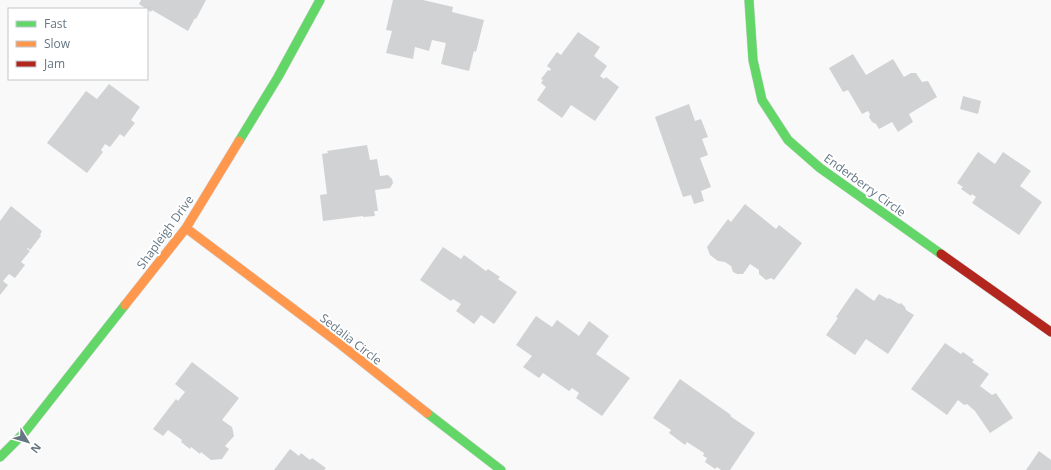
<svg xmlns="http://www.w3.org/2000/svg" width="1051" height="470" font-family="'Open Sans',sans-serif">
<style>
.building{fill:#d0d2d3}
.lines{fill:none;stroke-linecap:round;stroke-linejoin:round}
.fast-casing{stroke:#d5d6d7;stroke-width:10}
.slow-casing{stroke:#d5d6d7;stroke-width:10}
.jam-casing{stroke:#d5d6d7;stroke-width:10}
.fast{stroke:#63d668;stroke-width:9}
.slow{stroke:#ff974d;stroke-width:9}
.jam{stroke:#b3261e;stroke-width:9}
.labels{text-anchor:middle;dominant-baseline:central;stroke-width:4;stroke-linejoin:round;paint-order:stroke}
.street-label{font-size:12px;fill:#657683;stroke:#fff}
</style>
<rect width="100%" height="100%" fill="#f9f9f9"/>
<path class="building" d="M 141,0 L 206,0 L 196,19 L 195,18 L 188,31 L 152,10 L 151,12 L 139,4 Z
M 393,0 L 423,0 L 453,7 L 452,12 L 484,20 L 476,52 L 474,51 L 469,71 L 441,64 L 446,43 L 432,40 L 429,51 L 415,47 L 413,59 L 386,53 L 392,31 L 386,30 Z
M 578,32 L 600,47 L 594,56 L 607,66 L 600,76 L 604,79 L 606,77 L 619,87 L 595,121 L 571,105 L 562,118 L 537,100 L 546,87 L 541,83 L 543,80 L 541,79 L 548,70 L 550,71 L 551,69 L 547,66 L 557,52 L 561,55 Z
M 853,54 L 866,75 L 893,59 L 904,77 L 911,73 L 916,73 L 922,82 L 928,81 L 937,97 L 909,114 L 913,122 L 898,132 L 892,122 L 879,129 L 876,124 L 872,122 L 869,117 L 870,114 L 868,111 L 862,114 L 848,90 L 843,92 L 829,68 Z
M 109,84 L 140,107 L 131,120 L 135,123 L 124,137 L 120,134 L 110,147 L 105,144 L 101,150 L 103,152 L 87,173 L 47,143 L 86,91 L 97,99 Z
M 963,96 L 981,101 L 978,114 L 960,109 Z
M 689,104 L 695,121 L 701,119 L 708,137 L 702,139 L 708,155 L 700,158 L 711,187 L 701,191 L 704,201 L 694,204 L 691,195 L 683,197 L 655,117 Z
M 367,145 L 370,160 L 377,159 L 380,176 L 388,175 L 392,179 L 393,183 L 390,188 L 375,190 L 378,211 L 374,211 L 375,216 L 363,217 L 363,216 L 323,221 L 320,195 L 327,194 L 322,154 L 328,153 L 327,151 Z
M 978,152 L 995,164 L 1003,152 L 1031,171 L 1020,186 L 1042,202 L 1019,235 L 972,203 L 976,197 L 972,194 L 971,196 L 961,189 L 963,187 L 957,183 Z
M 745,204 L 776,229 L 779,225 L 802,243 L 774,280 L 771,278 L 766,280 L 759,274 L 759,270 L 750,264 L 743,274 L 737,274 L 733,272 L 731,266 L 725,262 L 718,261 L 710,255 L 707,247 L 728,219 L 731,222 Z
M 11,206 L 42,231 L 40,235 L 41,236 L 30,250 L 28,248 L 27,249 L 30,251 L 21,262 L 25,265 L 15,278 L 9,274 L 3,281 L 8,285 L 0,295 L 0,221 Z
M 443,247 L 461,259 L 464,255 L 486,271 L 488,269 L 500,277 L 498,279 L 517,292 L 494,324 L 481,315 L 474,324 L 456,311 L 461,304 L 453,299 L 451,301 L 420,280 Z
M 856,288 L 874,301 L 879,294 L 888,299 L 889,298 L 899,304 L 901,303 L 905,307 L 906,310 L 914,315 L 888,354 L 866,339 L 855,355 L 826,335 L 838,318 L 836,317 Z
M 536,316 L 552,327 L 557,320 L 579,336 L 589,321 L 609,336 L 596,354 L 630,378 L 602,416 L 576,398 L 579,393 L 572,388 L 569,391 L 543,373 L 539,378 L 523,367 L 532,356 L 516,345 Z
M 945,343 L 961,354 L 963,352 L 974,360 L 972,362 L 989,374 L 980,386 L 992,395 L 996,393 L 1013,418 L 990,433 L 975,411 L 967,404 L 964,405 L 958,400 L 947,415 L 911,389 Z
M 192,362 L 239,398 L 222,420 L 232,427 L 234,436 L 225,446 L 229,449 L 222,459 L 211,460 L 201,452 L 200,454 L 191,447 L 190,449 L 181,442 L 182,440 L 168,430 L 163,436 L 153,429 L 176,399 L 178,401 L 185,392 L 175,384 Z
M 680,379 L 731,415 L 730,416 L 755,433 L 730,470 L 721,470 L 717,467 L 715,469 L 705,462 L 707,458 L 703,456 L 704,453 L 687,442 L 685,445 L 669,433 L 671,430 L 653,418 Z
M 290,449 L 299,456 L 301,453 L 310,460 L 312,458 L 326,468 L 324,470 L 274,470 Z
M 1039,451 L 1051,460 L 1051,470 L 1026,470 Z"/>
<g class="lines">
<defs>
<path id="fast" d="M 749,0 L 753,60 L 762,100 L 788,140 L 820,168 L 941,254
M 239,141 L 278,77 L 320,0
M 427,413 L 501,470
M 0,457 L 25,432 L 125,305"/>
<path id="slow" d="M 186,228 L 340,344 L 427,413
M 125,305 L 186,228 L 239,141"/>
<path id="jam" d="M 941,254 L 1051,332"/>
</defs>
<use href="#fast" class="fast-casing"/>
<use href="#slow" class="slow-casing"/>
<use href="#jam" class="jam-casing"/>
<use href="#fast" class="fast"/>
<use href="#slow" class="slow"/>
<use href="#jam" class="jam"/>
</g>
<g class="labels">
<g class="street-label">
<text transform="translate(865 185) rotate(36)">Enderberry Circle</text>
<text transform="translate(165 232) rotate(-54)">Shapleigh Drive</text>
<text transform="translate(351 339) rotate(38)">Sedalia Circle</text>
</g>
</g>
<rect x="8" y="8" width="140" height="72" fill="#ffffff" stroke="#c1c8cd"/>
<rect x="16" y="21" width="20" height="6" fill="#63d668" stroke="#c1c8cd"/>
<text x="44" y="28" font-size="12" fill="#657683">Fast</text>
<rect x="16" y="41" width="20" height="6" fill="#ff974d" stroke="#c1c8cd"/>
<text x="44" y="48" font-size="12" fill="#657683">Slow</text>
<rect x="16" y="61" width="20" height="6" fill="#b3261e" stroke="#c1c8cd"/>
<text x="44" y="68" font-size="12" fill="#657683">Jam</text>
<g transform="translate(28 442) rotate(128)" stroke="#ffffff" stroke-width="3" paint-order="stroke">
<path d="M0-3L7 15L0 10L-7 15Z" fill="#657683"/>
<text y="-6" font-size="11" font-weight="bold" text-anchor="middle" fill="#657683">N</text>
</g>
</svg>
